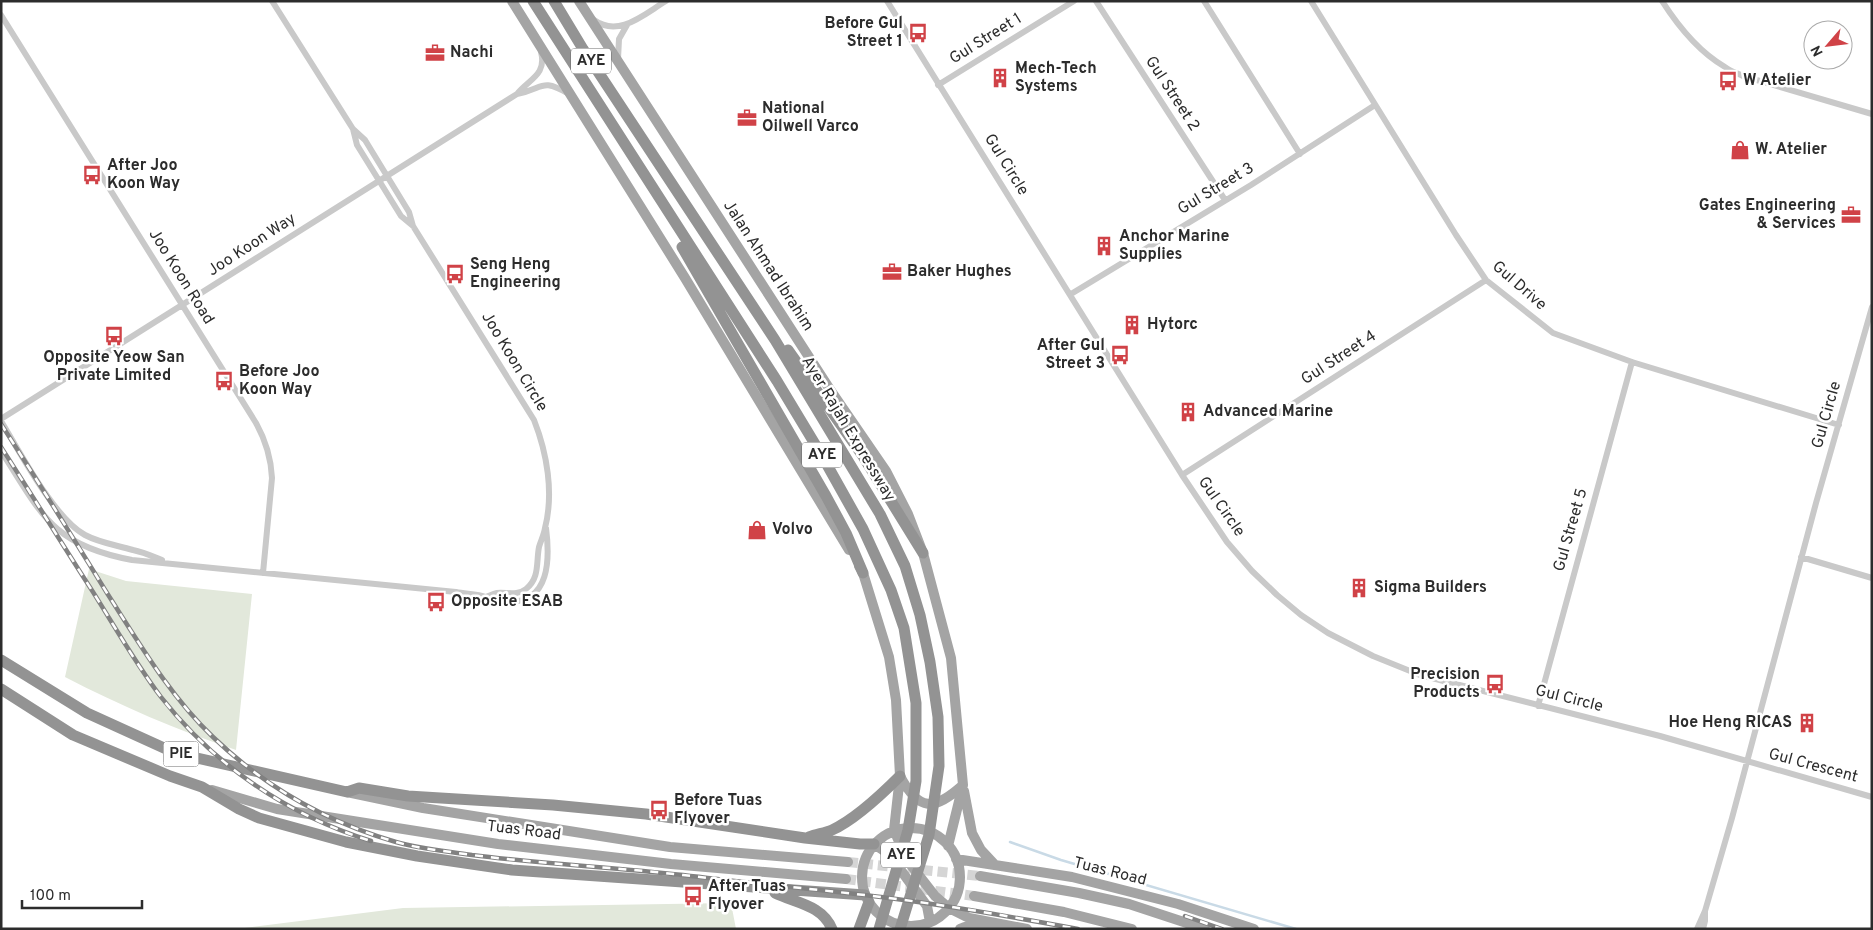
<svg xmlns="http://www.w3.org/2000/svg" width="1873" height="930" font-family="Overpass,sans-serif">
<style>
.green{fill:#e2e8db}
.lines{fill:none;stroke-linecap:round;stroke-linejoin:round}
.stream{stroke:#c9dae6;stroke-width:2.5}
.primary-tunnel{stroke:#d5d5d5;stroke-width:10;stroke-dasharray:10 5;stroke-linecap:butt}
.minor{stroke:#c9c9c9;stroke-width:6}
.primary{stroke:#a4a4a4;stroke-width:10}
.motorway{stroke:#939393;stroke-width:11}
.rail-casing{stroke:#818181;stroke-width:4.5}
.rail{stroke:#fff;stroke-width:2.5;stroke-dasharray:8;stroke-linecap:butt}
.labels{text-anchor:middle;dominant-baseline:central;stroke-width:5;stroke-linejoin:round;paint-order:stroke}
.shield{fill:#fff;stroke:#6b6b6b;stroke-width:1}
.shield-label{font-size:15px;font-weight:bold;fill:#2c2c2c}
.poi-label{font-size:16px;font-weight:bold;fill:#2c2c2c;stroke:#fff;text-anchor:start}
.street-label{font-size:16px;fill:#2c2c2c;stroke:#fff}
</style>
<rect width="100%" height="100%" fill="#fff"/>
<path class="green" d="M 89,569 L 126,581 L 252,594 L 236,750 C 177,730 121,706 65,677 Z
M 731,903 L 736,929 L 237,929 L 403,908 Z"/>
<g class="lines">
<path class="stream" d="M 1010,842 L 1061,860 L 1296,929"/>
<path class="primary-tunnel" d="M 848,862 L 980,876
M 846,879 L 974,896"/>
<path class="minor" d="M 272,1 L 353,129 L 365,140 L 409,212 L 413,226
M 887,1 L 1182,475 L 1227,542 L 1252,571 L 1277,595 L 1301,615 L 1328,633 L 1373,656 L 1420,675 L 1660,736 L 1872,797
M 1096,1 L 1225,200
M 1204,1 L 1300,154
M 1311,1 L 1456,235 L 1486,280 L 1553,333 L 1632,362 L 1839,425
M 1662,1 C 1678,26 1699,52 1725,67 C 1730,71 1737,73 1743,76 L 1872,114
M 1,15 L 256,423 C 266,441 271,457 272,478 L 263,573
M 594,20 C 619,38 644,14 666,1
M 618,59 L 619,39 L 627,25
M 938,85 L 1074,1
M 517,94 C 544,89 540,77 569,94
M 353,129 L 357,145 L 401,216 L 413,226 L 534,420 C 547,453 554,493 545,528 C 544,535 541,540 539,547 C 536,562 540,578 526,589 C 517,596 507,592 497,593 C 493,594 489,596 486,597
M 1071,294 L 1251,185 L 1375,105
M 1,419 L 517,94 C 529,79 547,75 541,52
M 1,421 C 20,452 54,518 85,535 C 100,543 116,545 133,550 C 143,552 152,556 162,560
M 1,451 C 42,515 52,545 132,560 L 456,592 C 465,594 477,594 486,597 C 490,598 493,602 497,602 C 500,603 505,602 509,602 C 550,602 550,559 546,528
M 1182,475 L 1486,280
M 1801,557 L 1872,578
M 1538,706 L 1632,362
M 1697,929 L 1705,911 L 1732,818 L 1816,503 L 1872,307
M 1703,929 L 1705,921 L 1705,911"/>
<path class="primary" d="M 512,1 L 685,278 L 849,550
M 579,1 L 829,388 L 886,471 L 908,514 L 923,553 L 951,658 L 963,785 L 948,846
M 859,566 L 863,573 L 889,657 L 896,700 L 900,776 L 894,830 L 907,860 L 935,896 L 949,908 L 969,918 L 1027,929
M 900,776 C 919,812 934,811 963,785
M 212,790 L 277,809 L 498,844 L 671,864 L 846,879
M 964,791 L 972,833 L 981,850 L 995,865
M 347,792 L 423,808 L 670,847 L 848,862
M862 877a49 49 0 1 1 98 0a49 49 0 1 1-98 0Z
M 874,844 L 889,854 L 927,906 L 930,922
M 956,859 L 1072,877 L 1178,904 L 1254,929
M 980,876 L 1079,893 L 1129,904 L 1205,929
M 974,896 L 1064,912 L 1132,929
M 960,929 L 965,927 L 985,925"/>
<path class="motorway" d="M 533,1 L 777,381 L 821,454 L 863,529 L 891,590 L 904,628 L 916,703 L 916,781 L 908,830 L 879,929
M 554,1 L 583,49 L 775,340 L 880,514 L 905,566 L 920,615 L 930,662 L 938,717 L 939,766 L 929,835 L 900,929
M 682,247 L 826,496 L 846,533 L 863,573
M 788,350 L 863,456 L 923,553
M 1,660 L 87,713 L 175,753 L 347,792 L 359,788 L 408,796 L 553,805 L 646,814 L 805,838 L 860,844 L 874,844
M 1,689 L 73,735 L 170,776 L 202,787 L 239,809 L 259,818 L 346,842 L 417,856 L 512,870 L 865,895
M 809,837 C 817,834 825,833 832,830 C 854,820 883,793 900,776
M 775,893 C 796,903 822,905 832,929
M 859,929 L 869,902"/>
<defs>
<path id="rail" d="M 1,424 C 37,480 72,536 107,593 C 139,643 170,696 213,737 C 265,787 327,822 396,842 C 420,849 446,851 472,855 C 542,864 613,867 683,875 C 749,883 815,889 881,897 C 947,905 1013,917 1078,929
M 1,447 C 32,495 62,544 93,592 C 115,627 136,664 161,697 C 215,766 288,815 371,841
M 1185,916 L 1222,929"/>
</defs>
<use href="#rail" class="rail-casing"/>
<use href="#rail" class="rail"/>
</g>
<defs>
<symbol id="bus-bare" viewBox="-9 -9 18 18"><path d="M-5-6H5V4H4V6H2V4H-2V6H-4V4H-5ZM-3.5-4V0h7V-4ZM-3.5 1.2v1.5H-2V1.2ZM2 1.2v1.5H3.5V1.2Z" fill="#d04247" stroke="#fff" stroke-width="2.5" paint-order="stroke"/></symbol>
<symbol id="office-bare" viewBox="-9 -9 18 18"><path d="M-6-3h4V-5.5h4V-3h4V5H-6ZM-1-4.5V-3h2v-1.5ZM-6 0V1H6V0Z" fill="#d04247" stroke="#fff" stroke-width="2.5" paint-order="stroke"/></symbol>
<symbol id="building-bare" viewBox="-9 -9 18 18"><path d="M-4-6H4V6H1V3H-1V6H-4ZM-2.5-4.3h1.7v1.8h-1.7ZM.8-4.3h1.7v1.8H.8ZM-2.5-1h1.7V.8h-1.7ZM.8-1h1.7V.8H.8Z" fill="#d04247" stroke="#fff" stroke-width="2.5" paint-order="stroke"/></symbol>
<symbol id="shop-bare" viewBox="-9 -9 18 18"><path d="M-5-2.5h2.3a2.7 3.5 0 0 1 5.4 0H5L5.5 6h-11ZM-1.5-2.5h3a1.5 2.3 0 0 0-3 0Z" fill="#d04247" stroke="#fff" stroke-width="2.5" paint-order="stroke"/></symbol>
</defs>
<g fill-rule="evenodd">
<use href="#bus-bare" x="904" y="19" width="28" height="28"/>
<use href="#office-bare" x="421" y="39" width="28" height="28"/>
<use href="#building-bare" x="986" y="64" width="28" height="28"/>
<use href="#bus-bare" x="1714" y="67" width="28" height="28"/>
<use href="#office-bare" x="733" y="104" width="28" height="28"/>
<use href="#shop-bare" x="1726" y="136" width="28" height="28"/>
<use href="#bus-bare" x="78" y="161" width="28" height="28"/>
<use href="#office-bare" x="1837" y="201" width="28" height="28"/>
<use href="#building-bare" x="1090" y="232" width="28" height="28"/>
<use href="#office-bare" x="878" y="258" width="28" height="28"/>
<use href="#bus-bare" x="441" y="260" width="28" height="28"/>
<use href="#building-bare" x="1118" y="311" width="28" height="28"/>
<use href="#bus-bare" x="100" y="322" width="28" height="28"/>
<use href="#bus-bare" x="1106" y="341" width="28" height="28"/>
<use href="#bus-bare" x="210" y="367" width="28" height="28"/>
<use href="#building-bare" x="1174" y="398" width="28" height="28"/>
<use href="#shop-bare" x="743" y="516" width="28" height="28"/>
<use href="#building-bare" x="1345" y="574" width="28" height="28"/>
<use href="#bus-bare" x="422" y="588" width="28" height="28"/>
<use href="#bus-bare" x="1481" y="670" width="28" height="28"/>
<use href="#building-bare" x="1793" y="709" width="28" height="28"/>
<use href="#bus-bare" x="645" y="796" width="28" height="28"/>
<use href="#bus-bare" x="679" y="882" width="28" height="28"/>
</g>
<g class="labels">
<g class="shield">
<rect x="571" y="48.5" width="40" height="25" rx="4"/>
<rect x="802" y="442.5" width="40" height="25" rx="4"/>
<rect x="163.5" y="741.5" width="35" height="25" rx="4"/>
<rect x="881" y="842.5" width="40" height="25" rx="4"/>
</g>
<g class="shield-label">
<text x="591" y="61">AYE</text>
<text x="822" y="455">AYE</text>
<text x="181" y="754">PIE</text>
<text x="901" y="855">AYE</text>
</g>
<g class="poi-label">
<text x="903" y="24" text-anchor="end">Before Gul<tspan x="903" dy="18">Street 1</tspan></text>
<text x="450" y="53">Nachi</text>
<text x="1015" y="69">Mech-Tech<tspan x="1015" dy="18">Systems</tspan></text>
<text x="1743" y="81">W Atelier</text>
<text x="762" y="109">National<tspan x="762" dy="18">Oilwell Varco</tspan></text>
<text x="1755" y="150">W. Atelier</text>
<text x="107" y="166">After Joo<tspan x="107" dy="18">Koon Way</tspan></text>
<text x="1836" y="206" text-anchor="end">Gates Engineering<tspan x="1836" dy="18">&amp; Services</tspan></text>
<text x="1119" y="237">Anchor Marine<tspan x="1119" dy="18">Supplies</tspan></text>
<text x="470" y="265">Seng Heng<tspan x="470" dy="18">Engineering</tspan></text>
<text x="907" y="272">Baker Hughes</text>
<text x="1147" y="325">Hytorc</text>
<text x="1105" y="346" text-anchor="end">After Gul<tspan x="1105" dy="18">Street 3</tspan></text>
<text x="114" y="358" text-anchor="middle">Opposite Yeow San<tspan x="114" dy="18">Private Limited</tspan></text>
<text x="239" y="372">Before Joo<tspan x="239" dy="18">Koon Way</tspan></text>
<text x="1203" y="412">Advanced Marine</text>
<text x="772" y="530">Volvo</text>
<text x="1374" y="588">Sigma Builders</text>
<text x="451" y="602">Opposite ESAB</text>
<text x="1480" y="675" text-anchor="end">Precision<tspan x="1480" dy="18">Products</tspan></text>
<text x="1792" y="723" text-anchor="end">Hoe Heng RICAS</text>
<text x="674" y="801">Before Tuas<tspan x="674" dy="18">Flyover</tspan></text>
<text x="708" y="887">After Tuas<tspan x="708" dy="18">Flyover</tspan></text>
</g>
<g class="street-label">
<text transform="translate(986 39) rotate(-32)">Gul Street 1</text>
<text transform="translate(1172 94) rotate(57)">Gul Street 2</text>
<text transform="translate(1006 165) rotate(58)">Gul Circle</text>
<text transform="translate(1216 189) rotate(-31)">Gul Street 3</text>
<text transform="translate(252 245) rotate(-33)">Joo Koon Way</text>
<text transform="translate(768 266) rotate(57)">Jalan Ahmad Ibrahim</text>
<text transform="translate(181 277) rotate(58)">Joo Koon Road</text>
<text transform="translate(1519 286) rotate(41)">Gul Drive</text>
<text transform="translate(1339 358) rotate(-33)">Gul Street 4</text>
<text transform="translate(514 362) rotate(59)">Joo Koon Circle</text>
<text transform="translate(1827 415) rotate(-74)">Gul Circle</text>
<text transform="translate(848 429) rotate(59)">Ayer Rajah Expressway</text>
<text transform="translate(1221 507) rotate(55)">Gul Circle</text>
<text transform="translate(1571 530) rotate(-74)">Gul Street 5</text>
<text transform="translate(1569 699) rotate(14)">Gul Circle</text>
<text transform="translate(1813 766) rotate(15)">Gul Crescent</text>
<text transform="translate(524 831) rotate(7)">Tuas Road</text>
<text transform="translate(1110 872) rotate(14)">Tuas Road</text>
</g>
</g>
<rect width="1873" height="930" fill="none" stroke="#2c2c2c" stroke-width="5"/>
<g transform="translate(1828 45) rotate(242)"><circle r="24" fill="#ffffff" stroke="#ababab"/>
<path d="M0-4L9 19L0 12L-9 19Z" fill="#d04247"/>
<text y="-8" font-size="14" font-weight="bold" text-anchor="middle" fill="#2c2c2c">N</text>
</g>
<path d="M22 900v8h120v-8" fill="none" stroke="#2c2c2c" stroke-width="2.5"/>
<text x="30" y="900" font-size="15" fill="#2c2c2c" stroke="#ffffff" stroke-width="4" paint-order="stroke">100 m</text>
</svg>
